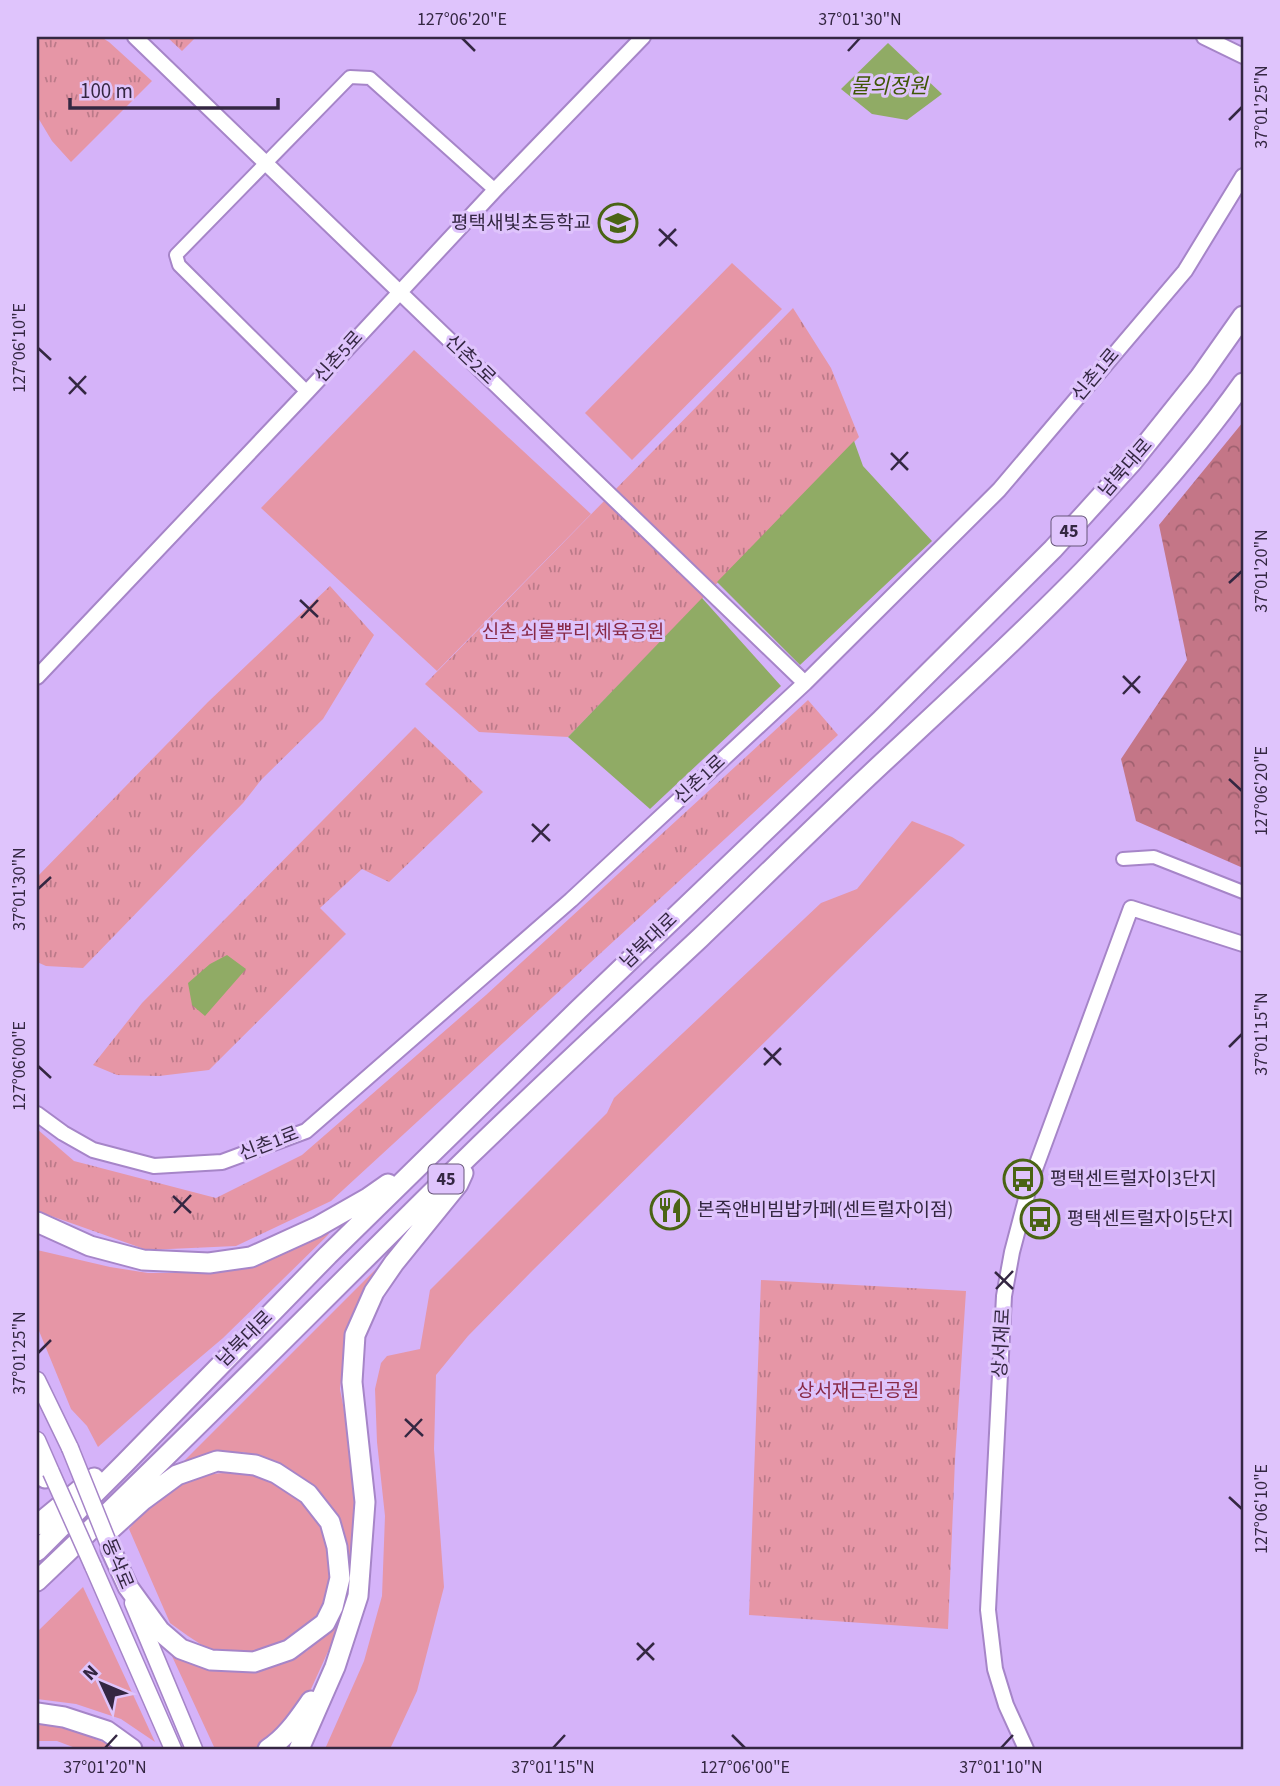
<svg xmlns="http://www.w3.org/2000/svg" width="1280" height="1786" font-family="'Source Sans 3','Noto Sans KR',sans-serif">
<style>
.grass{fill:#e696a6}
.forest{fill:url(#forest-crowns)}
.park{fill:url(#park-tufts)}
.water{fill:#90ab65}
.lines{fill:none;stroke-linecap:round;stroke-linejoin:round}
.minor-casing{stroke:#a685c8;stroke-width:16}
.tertiary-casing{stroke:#a685c8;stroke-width:18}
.secondary-casing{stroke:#a685c8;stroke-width:19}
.trunk-casing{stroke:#a685c8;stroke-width:23}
.minor{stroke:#fff;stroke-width:12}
.tertiary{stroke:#fff;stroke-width:14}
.secondary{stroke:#fff;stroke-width:16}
.trunk{stroke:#fff;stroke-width:19}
.secondary-bridge-casing{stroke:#a685c8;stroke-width:19;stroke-linecap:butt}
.secondary-bridge{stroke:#fff;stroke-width:16}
.ticks{fill:none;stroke:#342742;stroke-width:2.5}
.labels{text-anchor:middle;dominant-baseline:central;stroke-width:6;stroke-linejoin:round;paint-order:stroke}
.shield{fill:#dfc4fc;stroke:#67567a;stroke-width:2}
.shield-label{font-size:18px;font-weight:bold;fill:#342742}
.poi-label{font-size:19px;fill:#342742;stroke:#dfc4fc;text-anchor:start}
.street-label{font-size:19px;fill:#342742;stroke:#dfc4fc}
.park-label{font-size:19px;fill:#882946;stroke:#dfc4fc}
.water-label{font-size:21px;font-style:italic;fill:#3f5707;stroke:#dfc4fc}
.neatline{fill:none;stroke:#342742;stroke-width:2.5}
.ticks-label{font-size:18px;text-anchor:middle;fill:#342742}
</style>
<defs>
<pattern id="forest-crowns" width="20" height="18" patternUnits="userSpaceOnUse" patternTransform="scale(1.75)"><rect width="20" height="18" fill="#c47687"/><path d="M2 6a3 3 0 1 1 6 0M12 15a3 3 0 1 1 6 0" fill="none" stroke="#a06170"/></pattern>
<pattern id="park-tufts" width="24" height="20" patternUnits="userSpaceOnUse" patternTransform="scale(1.75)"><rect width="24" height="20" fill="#e696a6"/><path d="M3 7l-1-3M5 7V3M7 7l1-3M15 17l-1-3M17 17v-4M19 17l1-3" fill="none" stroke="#bb7a89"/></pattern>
</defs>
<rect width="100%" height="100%" fill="#d5b3f9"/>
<path class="grass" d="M 732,263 L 782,309 L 632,460 L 585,413 Z
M 414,350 L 591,514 L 437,671 L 261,508 Z
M 912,821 L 952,837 L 965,845 L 533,1270 L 468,1336 L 436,1375 L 434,1449 L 444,1587 L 417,1691 L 390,1749 L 325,1749 L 364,1661 L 382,1596 L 385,1516 L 377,1442 L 375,1389 L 381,1363 L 387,1356 L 420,1349 L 430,1290 L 607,1113 L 614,1098 L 821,903 L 857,889 Z
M 331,1230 L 328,1235 L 223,1338 L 170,1383 L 98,1447 L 87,1426 L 71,1409 L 37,1326 L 37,1250 L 110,1267 L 148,1273 L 198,1273 L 252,1260 Z
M 380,1265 L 364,1292 L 346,1339 L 340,1389 L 351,1447 L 355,1495 L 355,1522 L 352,1583 L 336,1634 L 306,1700 L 279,1732 L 256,1749 L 215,1749 L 165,1641 L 197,1660 L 287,1660 L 307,1651 L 330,1627 L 347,1571 L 341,1522 L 311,1485 L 266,1460 L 243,1452 L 212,1454 L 179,1466 Z
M 232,1472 L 262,1477 L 295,1491 L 321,1522 L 335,1569 L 326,1603 L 313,1624 L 287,1641 L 258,1654 L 208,1649 L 188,1636 L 170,1623 L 129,1529 L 157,1496 L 204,1475 Z
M 83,1587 L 155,1742 L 121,1719 L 76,1704 L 37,1699 L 37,1632 Z
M 56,1723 L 120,1749 L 78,1749 L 57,1741 L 37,1741 L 37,1724 Z"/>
<path class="forest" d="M 1243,422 L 1243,868 L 1136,821 L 1121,759 L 1187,660 L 1159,525 Z"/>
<path class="park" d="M 37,37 L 101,37 L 109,42 L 152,81 L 71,162 L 52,141 L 37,116 Z
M 167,37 L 196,37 L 182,51 Z
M 793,308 L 831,368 L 859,437 L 568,737 L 479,732 L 425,684 Z
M 330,586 L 374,635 L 323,719 L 261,780 L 243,803 L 83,968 L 46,966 L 37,962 L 37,877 L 208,702 Z
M 808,700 L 838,735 L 331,1201 L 236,1246 L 147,1250 L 37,1211 L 37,1129 L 74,1161 L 216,1198 L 302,1155 L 486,995 Z
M 415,727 L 483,792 L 389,882 L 362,869 L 320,908 L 346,934 L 209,1070 L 159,1076 L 117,1075 L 93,1065 L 142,1003 Z
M 761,1280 L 966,1291 L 955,1460 L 948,1629 L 749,1615 Z"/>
<path class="water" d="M 888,43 L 942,94 L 907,120 L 872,114 L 841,89 Z
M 854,441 L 863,466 L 932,541 L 800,665 L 717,582 Z
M 702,598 L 781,686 L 650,809 L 568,737 Z
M 227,955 L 246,969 L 205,1016 L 192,1005 L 188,983 L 210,964 Z"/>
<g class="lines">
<defs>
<path id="minor" d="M 307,392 L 179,265 L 176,255 L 350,77 L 370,78 L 495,190
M 1123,859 L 1154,857 L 1243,892"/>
<path id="tertiary" d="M 135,37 L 805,683
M 1204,37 L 1243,56
M 37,677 L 307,392 L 495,190 L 643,37
M 37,1114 L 63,1133 L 93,1150 L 154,1166 L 222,1162 L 306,1131 L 571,900 L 805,683 L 999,490 L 1185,271 L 1243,176
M 1026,1749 L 1006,1705 L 995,1669 L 988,1610 L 1004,1296 L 1012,1252 L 1031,1180 L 1131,908 L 1243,944"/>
<path id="secondary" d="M 37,1380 L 70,1448
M 37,1440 L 51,1472
M 93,1566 L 173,1749
M 133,1603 L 194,1749"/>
<path id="trunk" d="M 37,1222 L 90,1246 L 143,1260 L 209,1263 L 251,1257 L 317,1227 L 368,1198 L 388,1184
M 37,1463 L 45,1478
M 37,1525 L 94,1478
M 111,1529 L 143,1500 L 177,1475 L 217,1461 L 255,1465 L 276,1473 L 308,1494 L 330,1522 L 337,1547 L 340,1578 L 333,1607 L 325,1623 L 289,1650 L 254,1662 L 211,1660 L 181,1649 L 160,1631 L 128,1587 L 111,1550
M 37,1551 L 125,1463 L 328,1255 L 578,1010 L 881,720 L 1053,549 L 1132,462 L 1200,377 L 1243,316
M 37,1581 C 184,1442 325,1297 470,1155 C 545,1082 623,1010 700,938 C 764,877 826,815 891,755 C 1016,639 1144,522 1243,383
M 37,1713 L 64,1717 L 107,1731 L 132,1749
M 268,1749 C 286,1738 299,1718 311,1701
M 299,1749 L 335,1667 L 358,1596 L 365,1502 L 352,1382 L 355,1335 L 374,1292 L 394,1263 L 458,1184 L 463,1173"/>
</defs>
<use href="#minor" class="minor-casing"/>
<use href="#tertiary" class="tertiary-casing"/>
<use href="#secondary" class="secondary-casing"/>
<use href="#trunk" class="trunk-casing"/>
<use href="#minor" class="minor"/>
<use href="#tertiary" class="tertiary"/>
<use href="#secondary" class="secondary"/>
<use href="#trunk" class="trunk"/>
<defs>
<path id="secondary-bridge" d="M 70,1448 L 111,1550
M 51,1472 L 93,1566"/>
</defs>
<use href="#secondary-bridge" class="secondary-bridge-casing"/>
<use href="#secondary-bridge" class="secondary-bridge"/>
</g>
<path class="ticks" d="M 462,38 L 475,51M 848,51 L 860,38M 1229,120 L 1242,107M 659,229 L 677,246M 659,246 L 676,229M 38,348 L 51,360M 69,377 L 86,394M 69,394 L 86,376M 891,453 L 908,470M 891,470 L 908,452M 1229,583 L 1242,571M 300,600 L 318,617M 301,618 L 318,600M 1123,676 L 1140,693M 1123,694 L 1140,676M 1229,779 L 1242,791M 532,824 L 550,841M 532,842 L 549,824M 38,889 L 51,877M 1229,1047 L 1242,1034M 764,1048 L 781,1065M 764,1065 L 781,1048M 38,1066 L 51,1078M 173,1196 L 191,1213M 174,1213 L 191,1195M 995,1272 L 1013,1289M 996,1289 L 1013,1271M 38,1353 L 51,1340M 405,1419 L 423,1436M 405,1437 L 422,1419M 1229,1497 L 1242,1509M 637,1643 L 654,1660M 637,1660 L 654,1643M 732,1735 L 745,1748M 105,1748 L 117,1735M 553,1748 L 565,1735M 1001,1748 L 1013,1735"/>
<defs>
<symbol id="school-ring" viewBox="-11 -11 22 22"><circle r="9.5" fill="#dfc4fc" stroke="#4a6414" stroke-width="1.5"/><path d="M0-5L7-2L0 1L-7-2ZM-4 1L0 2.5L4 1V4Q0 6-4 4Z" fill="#4a6414"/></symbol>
<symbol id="bus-ring" viewBox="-11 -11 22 22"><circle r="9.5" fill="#dfc4fc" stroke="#4a6414" stroke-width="1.5"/><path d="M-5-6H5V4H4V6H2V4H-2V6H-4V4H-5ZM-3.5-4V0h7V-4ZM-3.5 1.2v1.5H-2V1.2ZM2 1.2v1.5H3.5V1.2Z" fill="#4a6414"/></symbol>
<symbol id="restaurant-ring" viewBox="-11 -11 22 22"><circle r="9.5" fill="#dfc4fc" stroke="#4a6414" stroke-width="1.5"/><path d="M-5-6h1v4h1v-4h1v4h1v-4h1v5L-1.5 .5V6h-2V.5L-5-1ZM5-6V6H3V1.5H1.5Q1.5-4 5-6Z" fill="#4a6414"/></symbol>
</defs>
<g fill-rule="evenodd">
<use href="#school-ring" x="596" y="201" width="44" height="44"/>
<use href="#bus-ring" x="1001" y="1157" width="44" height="44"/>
<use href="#restaurant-ring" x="648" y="1188" width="44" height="44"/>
<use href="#bus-ring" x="1018" y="1197" width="44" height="44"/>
</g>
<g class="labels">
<g class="shield">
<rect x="1051.5" y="516.5" width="35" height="29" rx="5"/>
<rect x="428.5" y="1164.5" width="35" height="29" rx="5"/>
</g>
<g class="shield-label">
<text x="1069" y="531">45</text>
<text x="446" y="1179">45</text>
</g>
<g class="poi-label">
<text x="591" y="223" text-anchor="end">평택새빛초등학교</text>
<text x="1050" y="1179">평택센트럴자이3단지</text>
<text x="697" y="1210">본죽앤비빔밥카페(센트럴자이점)</text>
<text x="1067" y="1219">평택센트럴자이5단지</text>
</g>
<g class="street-label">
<text transform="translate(339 357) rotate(-48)">신촌5로</text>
<text transform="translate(470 360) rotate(44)">신촌2로</text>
<text transform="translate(1096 375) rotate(-50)">신촌1로</text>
<text transform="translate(1126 468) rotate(-49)">남북대로</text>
<text transform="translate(700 780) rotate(-43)">신촌1로</text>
<text transform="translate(649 941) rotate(-44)">남북대로</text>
<text transform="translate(269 1144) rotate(-21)">신촌1로</text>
<text transform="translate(245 1339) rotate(-45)">남북대로</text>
<text transform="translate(1002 1343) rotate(-87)">상서재로</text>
<text transform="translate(117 1564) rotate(67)">동삭로</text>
</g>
<g class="park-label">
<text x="573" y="632">신촌 쇠물뿌리 체육공원</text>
<text x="858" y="1391">상서재근린공원</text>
</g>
<g class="water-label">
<text x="889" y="86">물의정원</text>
</g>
</g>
<rect width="1280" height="1786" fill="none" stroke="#dfc4fc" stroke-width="77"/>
<g transform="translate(102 1684) rotate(314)" stroke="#dfc4fc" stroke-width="5" paint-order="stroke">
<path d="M0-5L12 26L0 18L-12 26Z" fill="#342742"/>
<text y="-10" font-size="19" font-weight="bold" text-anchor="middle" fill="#342742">N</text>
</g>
<path d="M70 98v10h208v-10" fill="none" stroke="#342742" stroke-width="3.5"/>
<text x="80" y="98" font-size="21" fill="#342742" stroke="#dfc4fc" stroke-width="5" paint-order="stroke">100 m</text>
<rect x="38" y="38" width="1204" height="1710" class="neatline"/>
<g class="ticks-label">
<text x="462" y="25">127°06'20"E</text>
<text x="860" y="25">37°01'30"N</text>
<text transform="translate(1261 107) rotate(-90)" y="6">37°01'25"N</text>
<text transform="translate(19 348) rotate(-90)" y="6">127°06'10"E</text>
<text transform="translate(1261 571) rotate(-90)" y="6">37°01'20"N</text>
<text transform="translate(1261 791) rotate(-90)" y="6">127°06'20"E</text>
<text transform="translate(19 889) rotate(-90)" y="6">37°01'30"N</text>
<text transform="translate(1261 1034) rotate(-90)" y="6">37°01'15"N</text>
<text transform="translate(19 1066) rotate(-90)" y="6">127°06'00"E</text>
<text transform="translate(19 1353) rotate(-90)" y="6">37°01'25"N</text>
<text transform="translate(1261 1509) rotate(-90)" y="6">127°06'10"E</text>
<text x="105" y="1773">37°01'20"N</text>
<text x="553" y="1773">37°01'15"N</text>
<text x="745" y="1773">127°06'00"E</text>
<text x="1001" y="1773">37°01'10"N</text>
</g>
</svg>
